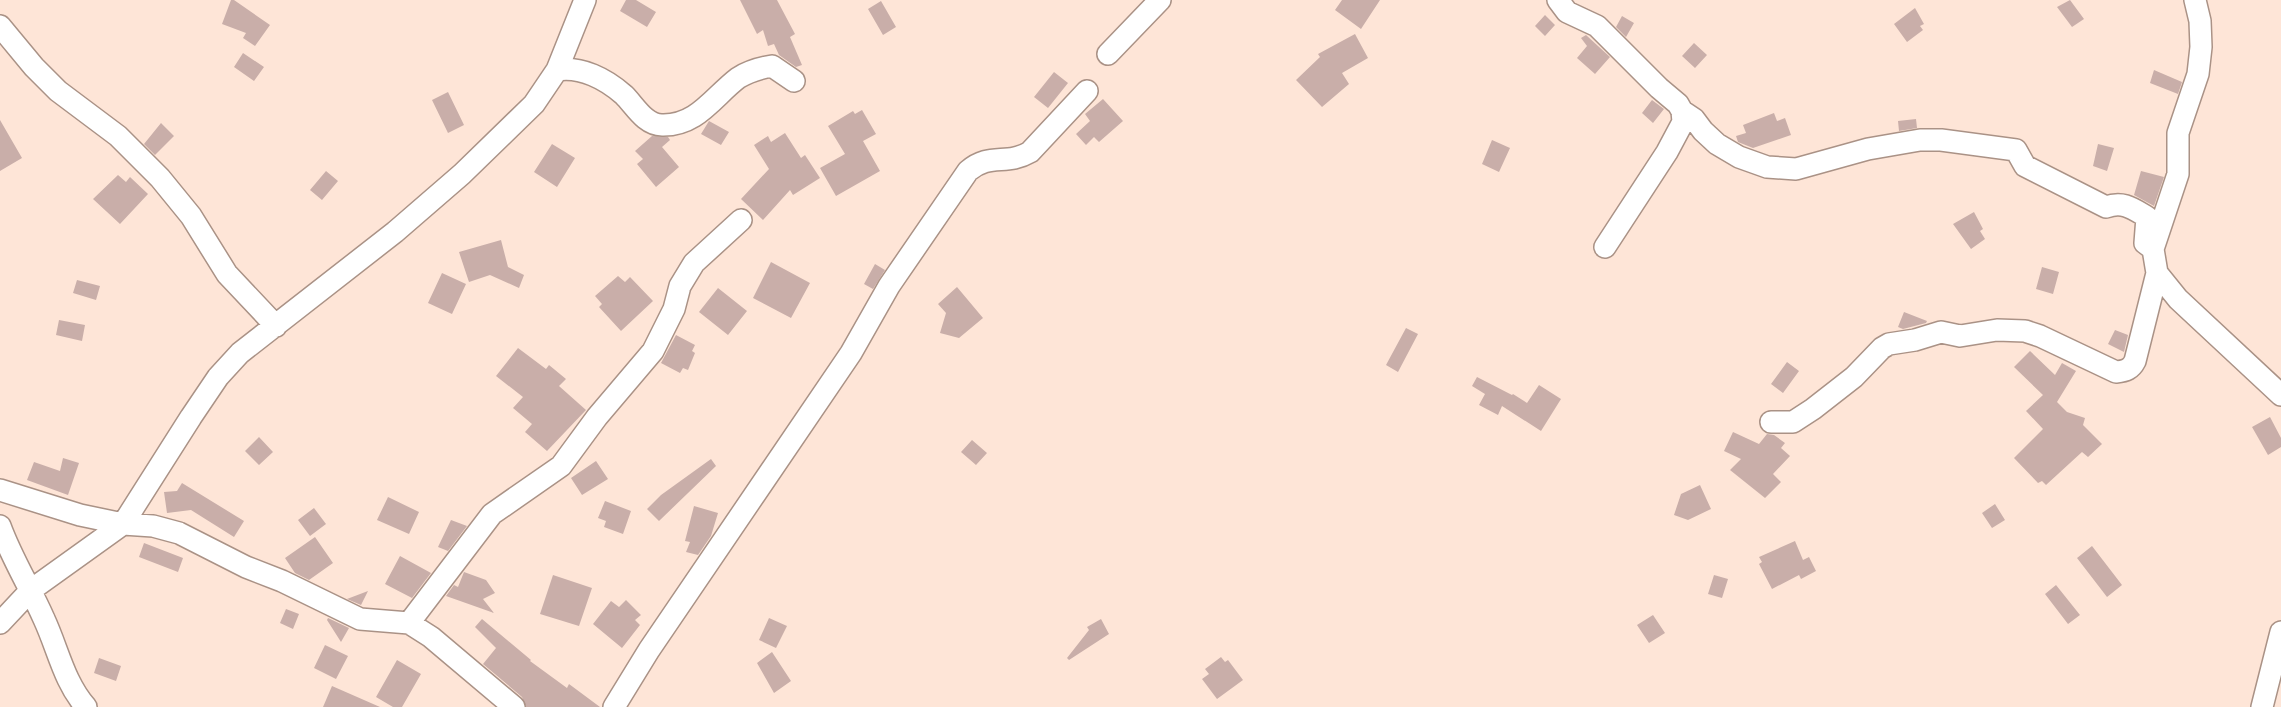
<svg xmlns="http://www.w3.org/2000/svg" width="2281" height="707" font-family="Mulish,sans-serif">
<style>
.building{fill:#c9aea9}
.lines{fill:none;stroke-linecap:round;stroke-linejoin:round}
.street-casing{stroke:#aa9286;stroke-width:24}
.street{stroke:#fff;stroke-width:21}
</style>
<rect width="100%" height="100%" fill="#fee5d7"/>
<path class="building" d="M 231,0 L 234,0 L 270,25 L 255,46 L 243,38 L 246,33 L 222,24 Z
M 626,0 L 636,0 L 656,12 L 647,27 L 620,11 Z
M 740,0 L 777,0 L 795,34 L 790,37 L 802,65 L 796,67 L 779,55 L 774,44 L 768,46 L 763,30 L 757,34 Z
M 1342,0 L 1380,0 L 1361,29 L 1335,10 Z
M 2070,0 L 2084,19 L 2072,27 L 2057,7 Z
M 881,1 L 896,27 L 883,35 L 868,9 Z
M 1915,8 L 1924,24 L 1920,26 L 1923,30 L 1907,42 L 1894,24 Z
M 1545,15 L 1555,25 L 1545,36 L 1535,26 Z
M 1622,16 L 1634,23 L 1626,37 L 1616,27 Z
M 1355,34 L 1368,58 L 1342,73 L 1349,84 L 1322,107 L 1296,80 L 1320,57 L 1318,54 Z
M 1586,35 L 1610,57 L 1595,74 L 1577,58 L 1587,46 L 1581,38 Z
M 1694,43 L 1707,55 L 1695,68 L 1682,56 Z
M 243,53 L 264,67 L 254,81 L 234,67 Z
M 2154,70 L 2182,82 L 2178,94 L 2150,83 Z
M 1054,72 L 1068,83 L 1048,108 L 1034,97 Z
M 448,92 L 464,125 L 448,133 L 432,100 Z
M 1103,99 L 1123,121 L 1099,142 L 1094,137 L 1086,145 L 1076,134 L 1090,121 L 1085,114 Z
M 1652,100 L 1664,109 L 1653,123 L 1642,113 Z
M 862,110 L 876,134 L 863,141 L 880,171 L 836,196 L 820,168 L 845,154 L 828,126 L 853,111 L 855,114 Z
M 1774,113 L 1777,121 L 1785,118 L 1791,135 L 1753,148 L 1738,142 L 1736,136 L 1746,133 L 1743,125 Z
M 1916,119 L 1917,128 L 1899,131 L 1898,121 Z
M 0,120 L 22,158 L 0,171 Z
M 709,121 L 729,132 L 721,145 L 701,134 Z
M 161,123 L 174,136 L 155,155 L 144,144 Z
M 785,133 L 801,158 L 805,155 L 820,178 L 793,195 L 790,190 L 763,220 L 741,199 L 769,169 L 754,145 L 768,136 L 771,142 Z
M 652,136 L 668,137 L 670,140 L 662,147 L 679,167 L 656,187 L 637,164 L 643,159 L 635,151 Z
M 1492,140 L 1510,148 L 1499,172 L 1482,164 Z
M 552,144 L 575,158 L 557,187 L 534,172 Z
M 2098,144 L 2114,148 L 2107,171 L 2093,166 Z
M 326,171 L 338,181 L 322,200 L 310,190 Z
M 2141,171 L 2164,177 L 2154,206 L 2134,195 Z
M 118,175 L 126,182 L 130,177 L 148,194 L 120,224 L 93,199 Z
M 1974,212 L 1983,229 L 1980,231 L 1985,239 L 1971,249 L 1953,224 Z
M 501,240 L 508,267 L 524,275 L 519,288 L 490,275 L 469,282 L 459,252 Z
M 771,262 L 810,283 L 791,318 L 753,298 Z
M 875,264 L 885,270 L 873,289 L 864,284 Z
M 2042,267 L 2059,272 L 2053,294 L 2036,289 Z
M 442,273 L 466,284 L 452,314 L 428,303 Z
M 618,276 L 625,282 L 630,277 L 653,301 L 621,331 L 599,307 L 602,304 L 595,296 Z
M 77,280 L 100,286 L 96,300 L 73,293 Z
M 957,287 L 983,318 L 959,338 L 940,333 L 946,313 L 938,304 Z
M 718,288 L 747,311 L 728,335 L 699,312 Z
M 1904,312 L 1927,321 L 1926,323 L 1903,329 L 1898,327 Z
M 59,320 L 85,325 L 82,341 L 56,335 Z
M 1406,328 L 1418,334 L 1398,372 L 1386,365 Z
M 2115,330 L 2128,335 L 2124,352 L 2108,344 Z
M 676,335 L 695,345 L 692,351 L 695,353 L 688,370 L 683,368 L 680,373 L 661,363 Z
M 518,348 L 546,369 L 549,365 L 566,379 L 559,386 L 586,410 L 547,451 L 525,432 L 532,424 L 513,408 L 523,397 L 496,376 Z
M 2030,351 L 2055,375 L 2062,363 L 2076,371 L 2057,402 L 2067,412 L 2085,418 L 2083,425 L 2102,444 L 2088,457 L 2082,452 L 2046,485 L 2042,481 L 2038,483 L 2014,458 L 2043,429 L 2026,411 L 2043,395 L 2014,367 Z
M 1787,362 L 1799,371 L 1783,393 L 1771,384 Z
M 1477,377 L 1512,395 L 1513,394 L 1527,403 L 1539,385 L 1561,399 L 1541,431 L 1502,406 L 1498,415 L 1479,405 L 1485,394 L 1472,386 Z
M 2270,417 L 2281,438 L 2281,447 L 2268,455 L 2252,427 Z
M 1733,432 L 1759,444 L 1767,434 L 1774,435 L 1785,443 L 1781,448 L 1790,456 L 1773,474 L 1781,482 L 1765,498 L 1730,470 L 1741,459 L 1724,451 Z
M 259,437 L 273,452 L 259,465 L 245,451 Z
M 972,440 L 987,453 L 976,465 L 961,452 Z
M 63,458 L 79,463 L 68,495 L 27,480 L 34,462 L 60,471 Z
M 711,459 L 716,466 L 659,521 L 647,509 L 661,495 Z
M 596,461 L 608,479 L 582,495 L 571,478 Z
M 182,483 L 244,521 L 234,537 L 191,510 L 167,513 L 164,492 L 177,491 Z
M 1700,485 L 1711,509 L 1688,520 L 1674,515 L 1681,494 Z
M 388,497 L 419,512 L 409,534 L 377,520 Z
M 605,501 L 631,511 L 623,534 L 604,527 L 606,521 L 598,518 Z
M 1995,504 L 2005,520 L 1992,528 L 1982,513 Z
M 694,506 L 718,513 L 711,536 L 698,555 L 686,552 L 690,542 L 685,541 Z
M 314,508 L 326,524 L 310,536 L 298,520 Z
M 451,520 L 467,526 L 448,551 L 438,547 Z
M 315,537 L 333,563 L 309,580 L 295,573 L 285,558 Z
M 1795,541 L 1803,560 L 1809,557 L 1816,571 L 1801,579 L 1799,575 L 1772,589 L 1759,564 L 1762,562 L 1759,557 Z
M 144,543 L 183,558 L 178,572 L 139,557 Z
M 2092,546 L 2122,585 L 2107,597 L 2077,558 Z
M 400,556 L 431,573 L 412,598 L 385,584 Z
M 464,572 L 486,580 L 495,593 L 483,599 L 494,613 L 446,596 L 454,585 L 458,587 Z
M 553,575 L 592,588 L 579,626 L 540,614 Z
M 1714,575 L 1728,579 L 1722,598 L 1708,594 Z
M 2056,585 L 2080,615 L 2068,624 L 2045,594 Z
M 368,591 L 361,605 L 347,599 Z
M 626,600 L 641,615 L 635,620 L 640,625 L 622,648 L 593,624 L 611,601 L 619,607 Z
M 286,609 L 299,614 L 293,629 L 280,623 Z
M 1653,615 L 1665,633 L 1649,643 L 1637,625 Z
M 328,618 L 349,628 L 341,642 L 327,620 Z
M 769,618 L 787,626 L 776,648 L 759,640 Z
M 482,619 L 531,660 L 530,661 L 567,688 L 569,684 L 600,707 L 526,707 L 522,697 L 483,664 L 496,648 L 475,627 Z
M 1101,619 L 1109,634 L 1069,660 L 1067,658 L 1089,630 L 1087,627 Z
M 325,645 L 348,656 L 336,679 L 314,668 Z
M 772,652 L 791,681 L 774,693 L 757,663 Z
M 1221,657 L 1225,662 L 1228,660 L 1243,680 L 1217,699 L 1202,679 L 1209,674 L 1205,669 Z
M 99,658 L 121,666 L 116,681 L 94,673 Z
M 397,660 L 421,674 L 402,707 L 393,707 L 376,697 Z
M 332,686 L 380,707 L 323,707 Z"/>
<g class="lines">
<defs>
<path id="street" d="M 1558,0 L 1567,12 L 1597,26 L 1659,88 L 1678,104 L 1682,111 L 1683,122 L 1667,152 L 1605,247
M 2195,0 L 2200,21 L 2201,47 L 2198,74 L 2178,133 L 2178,174 L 2153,249 L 2157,273 L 2178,299 L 2281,395
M 0,26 L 34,67 L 58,91 L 118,136 L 160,178 L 191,216 L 227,274 L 276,326
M 1108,54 L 1160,0
M 557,70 C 581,66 606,79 624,95 C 635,106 645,125 662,125 C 697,126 713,97 738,78 C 749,71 760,68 772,66 L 794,81
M 1682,111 L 1694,119 L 1703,131 L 1717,144 L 1739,157 L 1767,167 L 1796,169 L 1868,149 L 1920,140 L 1941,140 L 2016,150 L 2025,166 L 2106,207 C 2123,201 2132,208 2147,217 L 2145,243 L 2153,249
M 1771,422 L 1793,422 L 1813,409 L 1854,377 L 1882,348 L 1889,344 L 1915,340 L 1941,332 L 1960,336 L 1997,330 L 2025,331 L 2040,336 L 2116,372 C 2126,371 2131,369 2135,361 L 2157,273
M 0,490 L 80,515 L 123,524 L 153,526 L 179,533 L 246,567 L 282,581 L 360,619 L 409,623 L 431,637 L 514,707
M 0,526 C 12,559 30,587 44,619 C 58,649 64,682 86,707
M 0,623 L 31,590 L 123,524 L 191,417 L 218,377 L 240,353 L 395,232 L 462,174 L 534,104 L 557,70 L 585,0
M 409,623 L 492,514 L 561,466 L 597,417 L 653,351 L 674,309 L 680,286 L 694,263 L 741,220
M 614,707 L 649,650 L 851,353 L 889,286 L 968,171 C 990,152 1006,166 1030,152 L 1087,91
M 2262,707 L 2281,632"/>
</defs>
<use href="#street" class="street-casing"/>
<use href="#street" class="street"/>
</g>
</svg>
